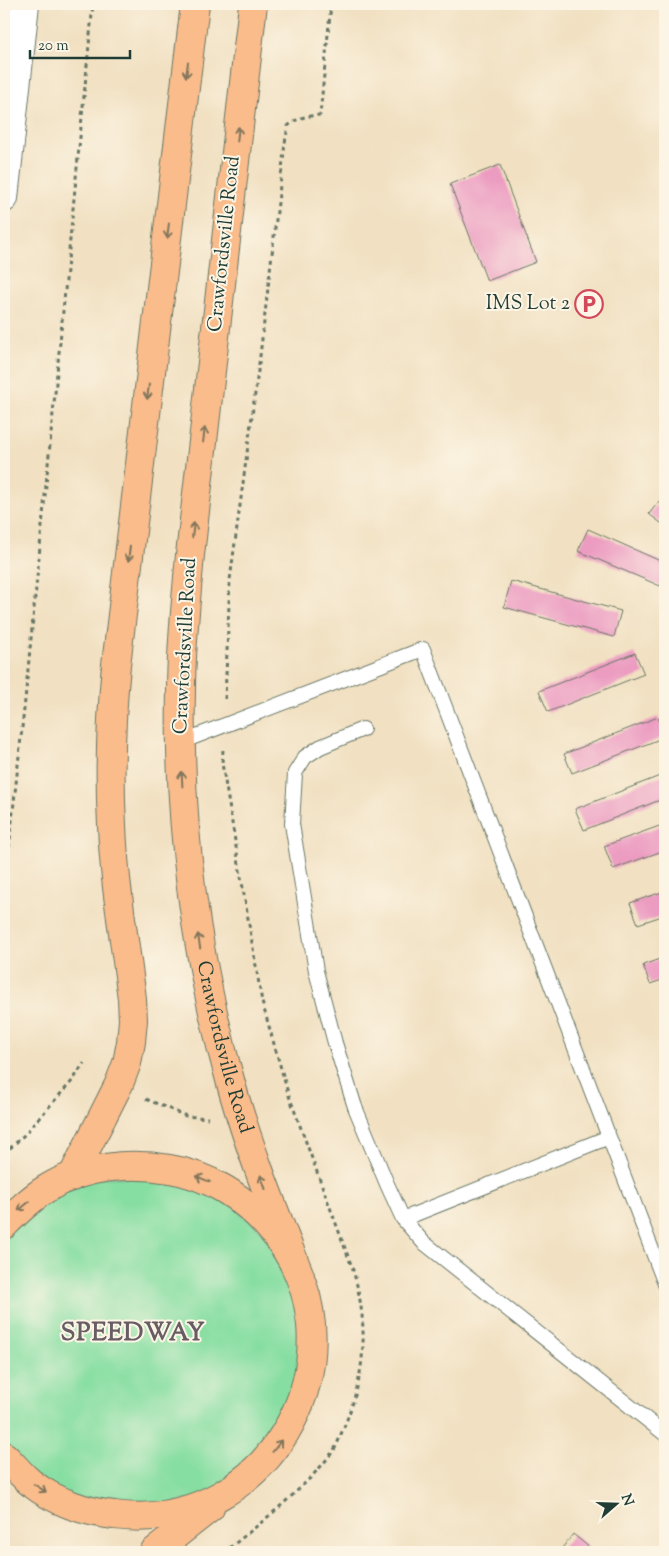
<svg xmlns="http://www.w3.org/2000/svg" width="669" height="1556" font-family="'Sorts Mill Goudy',serif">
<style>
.green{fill:#86dea2;stroke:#528e6b}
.building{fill:#ec9bc1}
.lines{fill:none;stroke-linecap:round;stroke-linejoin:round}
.lane-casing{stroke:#687665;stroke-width:16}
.street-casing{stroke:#687665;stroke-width:30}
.primary-casing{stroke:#687665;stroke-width:30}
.path{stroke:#687665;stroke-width:3;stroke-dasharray:4 4;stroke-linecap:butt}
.lane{stroke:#fff;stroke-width:14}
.street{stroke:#fff;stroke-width:28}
.primary{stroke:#fabc8b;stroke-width:28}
.oneway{stroke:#82765b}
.labels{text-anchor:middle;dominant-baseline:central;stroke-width:4;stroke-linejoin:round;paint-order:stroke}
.street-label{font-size:20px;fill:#1f3d34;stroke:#fcf5e5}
.poi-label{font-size:20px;fill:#1f3d34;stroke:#fcf5e5;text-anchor:end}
.district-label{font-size:25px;font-weight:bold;letter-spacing:1px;fill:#675e65;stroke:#fcf5e5}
</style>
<rect width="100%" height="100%" fill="#fcf5e5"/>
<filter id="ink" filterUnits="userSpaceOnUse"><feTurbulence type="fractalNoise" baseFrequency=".02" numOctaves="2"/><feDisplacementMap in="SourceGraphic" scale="10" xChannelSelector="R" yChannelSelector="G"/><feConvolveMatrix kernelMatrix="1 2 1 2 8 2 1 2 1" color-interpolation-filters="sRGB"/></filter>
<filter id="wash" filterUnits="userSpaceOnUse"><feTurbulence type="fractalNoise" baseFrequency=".0096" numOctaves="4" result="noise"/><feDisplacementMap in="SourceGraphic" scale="20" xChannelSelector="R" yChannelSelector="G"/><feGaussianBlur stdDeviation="1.12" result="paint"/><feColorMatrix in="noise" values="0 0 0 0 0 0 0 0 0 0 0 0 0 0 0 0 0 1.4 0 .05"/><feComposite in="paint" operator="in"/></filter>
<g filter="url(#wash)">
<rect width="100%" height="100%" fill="#f1e0c1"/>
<path class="green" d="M 72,1177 L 199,1177 L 289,1254 L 309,1376 L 223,1495 L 100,1514 L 4,1456 L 4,1225 Z"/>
<g id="blocks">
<path class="building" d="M 500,165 L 536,262 L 487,281 L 450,184 Z
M 660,500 L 665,504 L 665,526 L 649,514 Z
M 588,529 L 665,563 L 665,588 L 578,551 Z
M 511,581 L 621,611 L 614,637 L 504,607 Z
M 635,653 L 644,674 L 548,712 L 539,691 Z
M 658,717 L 665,737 L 572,773 L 564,754 Z
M 665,774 L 665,798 L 584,830 L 575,809 Z
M 665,824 L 665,850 L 613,869 L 604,846 Z
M 665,891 L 665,915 L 638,924 L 630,903 Z
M 665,957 L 665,979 L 650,984 L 643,965 Z
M 573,1534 L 595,1552 L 559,1552 Z"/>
</g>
</g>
<g filter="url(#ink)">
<use href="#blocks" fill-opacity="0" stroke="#687665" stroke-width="1"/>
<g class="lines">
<defs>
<path id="lane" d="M 363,729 L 320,747 L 305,757 L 295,773 L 292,824 L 316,971 L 335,1043 L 355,1107 L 387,1184 L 403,1219 L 423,1242 L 665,1434
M 181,742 L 423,649 L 665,1284
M 403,1219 L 609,1137"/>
<path id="street" d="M 4,198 L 25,4"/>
<g id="primary">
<path id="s1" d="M 253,4 L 190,555 C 186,601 181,646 181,691 C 178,826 196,962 233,1091 C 251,1154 276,1215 300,1276"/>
<path d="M 72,1177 L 119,1084 L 127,1063 L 131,1042 L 133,1020 L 132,999 C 125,941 114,883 112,825 C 109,771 111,718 116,665 L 195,4"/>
<path d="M 4,1225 C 17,1212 30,1199 46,1189 C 82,1166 129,1162 170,1169 C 208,1175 244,1198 268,1226 C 374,1346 273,1536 114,1515 C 85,1512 54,1501 31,1483 C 21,1475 13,1464 4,1456"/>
<path d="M 154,1552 L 210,1508"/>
</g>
</defs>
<use href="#lane" class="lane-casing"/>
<use href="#street" class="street-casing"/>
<use href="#primary" class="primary-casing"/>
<path class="path" d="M 225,699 L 230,580 L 260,356 L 285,143 L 288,126 C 298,117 307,116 320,115 L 331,4
M 223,750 L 222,763 L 262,1002 L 288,1093 L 353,1270 C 369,1325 366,1374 344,1427 C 340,1436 337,1447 331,1454 C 304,1489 259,1525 224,1552
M 4,895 L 25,700 L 93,4
M 146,1099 L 186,1116 L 208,1118
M 4,1154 L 23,1136 L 73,1080 L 84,1063
M 12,1548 L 46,1552"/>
<use href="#lane" class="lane"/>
<use href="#street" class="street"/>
<use href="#primary" class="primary"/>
</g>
<defs><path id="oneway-shaft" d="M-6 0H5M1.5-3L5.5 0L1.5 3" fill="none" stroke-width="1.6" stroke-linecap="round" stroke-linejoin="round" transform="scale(1.25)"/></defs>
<g class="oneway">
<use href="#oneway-shaft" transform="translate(187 70) rotate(97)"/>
<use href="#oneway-shaft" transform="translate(238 134) rotate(-84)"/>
<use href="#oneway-shaft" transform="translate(168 231) rotate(97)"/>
<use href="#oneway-shaft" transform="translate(148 392) rotate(97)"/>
<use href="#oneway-shaft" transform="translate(204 435) rotate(-83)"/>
<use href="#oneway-shaft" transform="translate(193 530) rotate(-83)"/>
<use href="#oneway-shaft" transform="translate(129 554) rotate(97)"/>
<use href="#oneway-shaft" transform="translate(182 779) rotate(-93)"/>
<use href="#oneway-shaft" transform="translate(199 941) rotate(-99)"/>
<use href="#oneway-shaft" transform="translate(203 1179) rotate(-157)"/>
<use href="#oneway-shaft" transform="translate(263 1182) rotate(-110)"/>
<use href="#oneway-shaft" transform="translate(24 1206) rotate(141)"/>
<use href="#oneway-shaft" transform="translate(277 1446) rotate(-53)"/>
<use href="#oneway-shaft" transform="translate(40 1488) rotate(32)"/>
</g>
</g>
<defs>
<symbol id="parking-ring" viewBox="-11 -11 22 22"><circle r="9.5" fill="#fcf5e5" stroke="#d1495b" stroke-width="1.5"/><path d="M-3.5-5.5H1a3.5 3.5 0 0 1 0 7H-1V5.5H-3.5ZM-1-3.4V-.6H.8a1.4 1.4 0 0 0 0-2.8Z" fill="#d1495b"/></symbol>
</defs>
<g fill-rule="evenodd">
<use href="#parking-ring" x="573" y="288" width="32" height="32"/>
</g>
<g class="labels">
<g class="street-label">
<text transform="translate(225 244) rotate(-84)">Crawfordsville Road</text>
<text transform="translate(186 646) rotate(-87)">Crawfordsville Road</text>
<text stroke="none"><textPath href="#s1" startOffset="1051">Crawfordsville Road</textPath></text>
</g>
<g class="poi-label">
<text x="570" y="304">IMS Lot 2</text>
</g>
<g class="district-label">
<text x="133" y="1334">SPEEDWAY</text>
</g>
</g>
<rect width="669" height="1556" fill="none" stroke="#fcf5e5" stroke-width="20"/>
<g transform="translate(616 1504) rotate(70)" stroke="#fcf5e5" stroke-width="4" paint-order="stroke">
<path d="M0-4L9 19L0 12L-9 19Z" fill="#1f3d34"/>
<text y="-8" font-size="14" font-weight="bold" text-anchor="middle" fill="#1f3d34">N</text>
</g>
<path d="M30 50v8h100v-8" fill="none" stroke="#1f3d34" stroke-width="2.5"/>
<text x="38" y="50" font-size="15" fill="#1f3d34" stroke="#fcf5e5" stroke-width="4" paint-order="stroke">20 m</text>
</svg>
